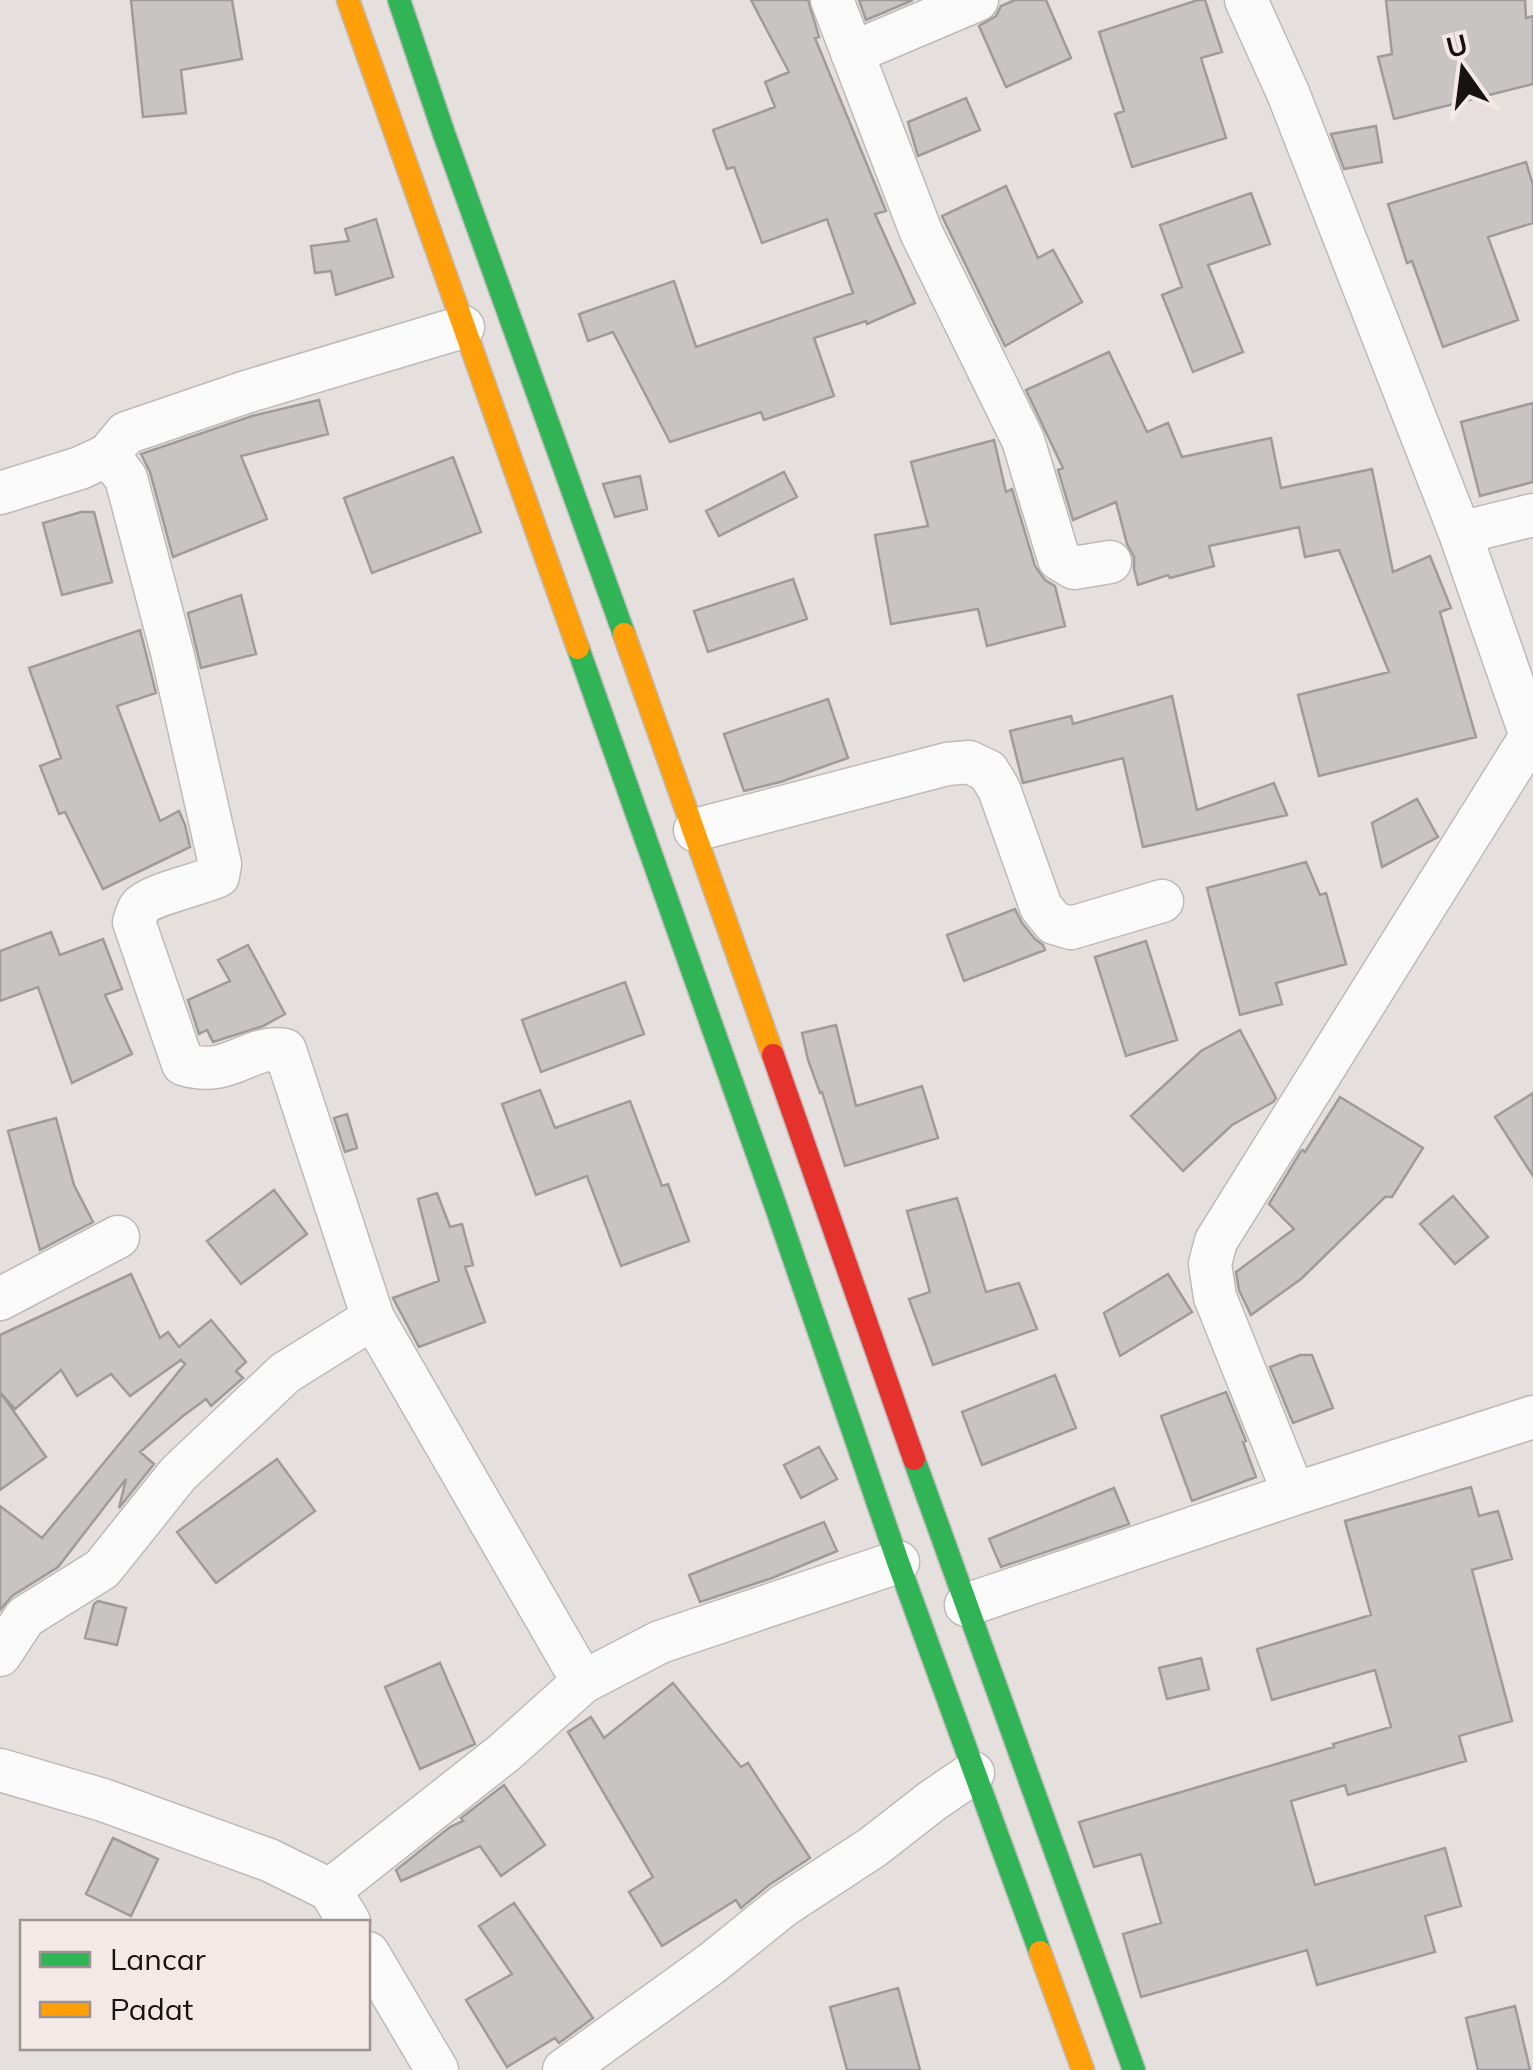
<svg xmlns="http://www.w3.org/2000/svg" width="1533" height="2070" font-family="Mulish,sans-serif">
<style>
.building{fill:#c8c4c4;stroke:#9f9b9b;stroke-width:2.5}
.lines{fill:none;stroke-linecap:round;stroke-linejoin:round}
.street-casing{stroke:#bfbaba;stroke-width:45}
.fast-casing{stroke:#bfbaba;stroke-width:25}
.slow-casing{stroke:#bfbaba;stroke-width:25}
.jam-casing{stroke:#bfbaba;stroke-width:25}
.street{stroke:#fbfafa;stroke-width:42}
.fast{stroke:#30b455;stroke-width:22}
.slow{stroke:#ff9f0a;stroke-width:22}
.jam{stroke:#e5322d;stroke-width:22}
</style>
<rect width="100%" height="100%" fill="#e5dfde"/>
<path class="building" d="M 131,0 L 232,0 L 242,59 L 181,70 L 186,113 L 143,117 Z
M 751,0 L 808,0 L 819,37 L 815,38 L 886,211 L 875,214 L 915,303 L 867,324 L 866,321 L 814,338 L 834,396 L 764,420 L 761,412 L 670,442 L 613,332 L 588,341 L 579,314 L 674,281 L 696,347 L 853,293 L 827,219 L 762,243 L 734,167 L 727,169 L 713,130 L 775,107 L 765,82 L 789,72 Z
M 859,0 L 913,0 L 866,20 Z
M 1015,0 L 1046,0 L 1071,58 L 1006,87 L 979,26 L 996,16 L 1001,6 Z
M 1198,0 L 1205,0 L 1222,52 L 1201,58 L 1226,138 L 1132,167 L 1115,114 L 1124,111 L 1099,32 Z
M 1386,0 L 1525,0 L 1526,18 L 1533,16 L 1533,84 L 1394,119 L 1378,57 L 1392,54 Z
M 966,98 L 980,130 L 918,156 L 908,122 Z
M 1376,126 L 1382,162 L 1344,169 L 1331,134 Z
M 1526,162 L 1533,185 L 1533,223 L 1488,237 L 1518,320 L 1443,347 L 1412,261 L 1407,263 L 1388,204 Z
M 1006,186 L 1038,258 L 1053,250 L 1082,302 L 1005,346 L 942,216 Z
M 1251,193 L 1270,244 L 1208,265 L 1243,352 L 1193,372 L 1162,295 L 1182,287 L 1160,225 Z
M 376,219 L 393,277 L 336,295 L 331,271 L 315,273 L 311,246 L 349,241 L 345,229 Z
M 1109,352 L 1147,432 L 1168,423 L 1182,457 L 1271,438 L 1281,488 L 1372,469 L 1393,572 L 1430,556 L 1451,608 L 1440,612 L 1476,737 L 1319,776 L 1298,695 L 1389,672 L 1339,550 L 1305,557 L 1299,527 L 1209,546 L 1214,566 L 1170,578 L 1168,575 L 1138,585 L 1134,569 L 1134,557 L 1127,544 L 1116,502 L 1073,520 L 1058,470 L 1063,468 L 1026,390 Z
M 319,400 L 328,434 L 241,456 L 267,519 L 173,557 L 150,472 L 141,454 L 252,416 Z
M 1533,403 L 1533,482 L 1480,496 L 1461,422 Z
M 994,440 L 1006,492 L 1012,489 L 1035,566 L 1045,580 L 1055,586 L 1065,626 L 987,646 L 978,609 L 891,624 L 875,535 L 928,526 L 911,462 Z
M 453,457 L 481,532 L 372,573 L 344,498 Z
M 784,472 L 797,497 L 719,536 L 706,511 Z
M 640,476 L 647,509 L 615,517 L 603,484 Z
M 81,512 L 94,512 L 112,582 L 62,595 L 43,523 Z
M 793,579 L 807,619 L 708,652 L 694,611 Z
M 241,595 L 256,654 L 201,668 L 188,613 Z
M 140,630 L 156,693 L 117,706 L 160,821 L 179,811 L 185,825 L 190,847 L 103,889 L 65,812 L 59,814 L 40,766 L 61,758 L 29,668 Z
M 1172,696 L 1197,810 L 1274,783 L 1287,815 L 1143,847 L 1123,758 L 1023,783 L 1010,731 L 1071,716 L 1073,724 Z
M 828,699 L 848,758 L 780,782 L 744,791 L 724,734 Z
M 1417,799 L 1438,837 L 1382,867 L 1372,823 Z
M 1306,862 L 1320,895 L 1326,893 L 1346,964 L 1276,983 L 1282,1004 L 1240,1015 L 1207,888 Z
M 1015,909 L 1022,923 L 1035,939 L 1043,945 L 1045,950 L 964,981 L 947,935 Z
M 51,932 L 60,955 L 103,939 L 122,989 L 105,995 L 132,1054 L 72,1083 L 38,987 L 0,1001 L 0,951 Z
M 1146,941 L 1177,1040 L 1126,1056 L 1095,957 Z
M 248,945 L 285,1014 L 263,1026 L 213,1042 L 207,1030 L 199,1034 L 188,1000 L 230,981 L 218,960 Z
M 625,982 L 644,1034 L 541,1072 L 522,1020 Z
M 836,1025 L 856,1106 L 922,1086 L 938,1138 L 845,1166 L 822,1092 L 820,1093 L 808,1060 L 802,1033 Z
M 1240,1030 L 1276,1098 L 1273,1102 L 1232,1125 L 1183,1171 L 1131,1116 L 1201,1051 Z
M 540,1090 L 555,1128 L 630,1101 L 662,1186 L 668,1184 L 689,1241 L 621,1266 L 587,1176 L 536,1195 L 502,1104 Z
M 1533,1093 L 1533,1176 L 1495,1117 Z
M 1340,1097 L 1423,1148 L 1392,1197 L 1385,1197 L 1301,1279 L 1251,1315 L 1239,1290 L 1236,1272 L 1294,1229 L 1269,1204 L 1301,1151 L 1303,1150 L 1305,1152 Z
M 347,1114 L 357,1148 L 345,1152 L 334,1118 Z
M 56,1118 L 74,1185 L 93,1222 L 40,1250 L 8,1131 Z
M 274,1190 L 307,1234 L 241,1284 L 207,1241 Z
M 437,1193 L 450,1227 L 462,1224 L 473,1265 L 465,1267 L 485,1322 L 419,1347 L 393,1298 L 439,1281 L 418,1199 Z
M 1453,1196 L 1488,1237 L 1455,1264 L 1420,1224 Z
M 957,1198 L 986,1292 L 1019,1283 L 1037,1329 L 933,1365 L 909,1299 L 930,1292 L 907,1211 Z
M 131,1274 L 160,1338 L 168,1332 L 179,1347 L 211,1320 L 246,1362 L 236,1371 L 243,1378 L 211,1406 L 206,1399 L 183,1416 L 140,1452 L 154,1464 L 119,1508 L 126,1479 L 58,1567 L 12,1596 L 0,1610 L 0,1506 L 42,1538 L 185,1364 L 181,1360 L 130,1396 L 111,1374 L 77,1396 L 61,1370 L 15,1409 L 0,1392 L 0,1335 Z
M 1168,1274 L 1192,1312 L 1120,1356 L 1104,1313 Z
M 1300,1355 L 1312,1355 L 1333,1408 L 1293,1423 L 1270,1367 Z
M 1055,1375 L 1076,1428 L 982,1465 L 962,1412 Z
M 0,1392 L 46,1457 L 0,1490 Z
M 1226,1392 L 1246,1441 L 1243,1442 L 1256,1477 L 1192,1501 L 1161,1416 Z
M 819,1447 L 837,1479 L 801,1498 L 784,1465 Z
M 277,1459 L 315,1511 L 216,1583 L 177,1532 Z
M 1471,1487 L 1479,1516 L 1498,1511 L 1512,1559 L 1472,1570 L 1512,1721 L 1459,1736 L 1466,1761 L 1348,1795 L 1345,1785 L 1291,1801 L 1315,1885 L 1445,1848 L 1461,1906 L 1425,1916 L 1435,1952 L 1317,1985 L 1307,1950 L 1141,1997 L 1123,1934 L 1161,1923 L 1141,1854 L 1094,1867 L 1079,1822 L 1334,1747 L 1333,1744 L 1391,1727 L 1375,1670 L 1272,1700 L 1257,1649 L 1371,1615 L 1345,1521 Z
M 1114,1488 L 1129,1524 L 1001,1567 L 989,1539 Z
M 824,1522 L 837,1551 L 772,1578 L 700,1602 L 689,1575 Z
M 98,1601 L 126,1608 L 117,1645 L 85,1638 L 94,1604 Z
M 1201,1658 L 1209,1689 L 1167,1699 L 1159,1668 Z
M 440,1663 L 475,1744 L 420,1769 L 385,1687 Z
M 673,1683 L 741,1767 L 748,1763 L 810,1858 L 769,1885 L 741,1908 L 736,1900 L 662,1946 L 629,1892 L 653,1877 L 568,1732 L 591,1717 L 604,1738 Z
M 504,1785 L 545,1845 L 501,1876 L 480,1846 L 401,1881 L 396,1870 L 450,1827 L 463,1821 L 461,1818 Z
M 113,1838 L 158,1859 L 131,1916 L 86,1894 Z
M 514,1903 L 593,2018 L 559,2043 L 555,2038 L 507,2067 L 466,2000 L 512,1974 L 479,1926 Z
M 898,1988 L 920,2070 L 847,2070 L 830,2007 Z
M 1515,2006 L 1530,2070 L 1478,2070 L 1466,2018 Z"/>
<g class="lines">
<defs>
<path id="street" d="M 832,0 L 921,232 L 1023,440 L 1059,559 L 1074,568 L 1110,562
M 852,53 L 977,0
M 108,455 L 126,478 L 172,652 L 220,864 L 218,876 C 201,884 149,895 140,907 C 137,911 136,917 134,922 L 183,1064 C 230,1079 248,1044 285,1050 L 373,1318 L 583,1682
M 0,493 L 80,468 L 108,455 L 126,433 L 246,392 L 463,327
M 1460,533 L 1533,515
M 695,830 L 947,764 L 969,762 L 988,771 L 999,789 L 1041,907 L 1054,923 L 1071,928 L 1162,901
M 0,1299 L 118,1237
M 1294,1494 L 1533,1417
M 966,1605 L 1294,1494 L 1215,1297 L 1210,1264 L 1216,1241 L 1531,736 L 1460,533 L 1288,93 L 1246,0
M 0,1655 L 25,1617 L 102,1569 L 178,1474 L 285,1373 L 373,1318
M 0,1770 L 103,1800 L 269,1860 L 330,1890 L 349,1922
M 330,1890 L 505,1752 L 583,1682 L 660,1642 L 898,1562
M 368,1953 L 437,2070
M 564,2070 L 711,1964 L 783,1906 L 873,1847 L 932,1801 L 973,1773"/>
<path id="fast" d="M 399,0 L 443,131 L 624,634
M 578,648 L 775,1204 L 898,1562 L 1040,1952
M 914,1459 L 1134,2070"/>
<path id="slow" d="M 348,0 L 578,648
M 624,634 L 773,1055
M 1040,1952 L 1083,2070"/>
<path id="jam" d="M 773,1055 L 914,1459"/>
</defs>
<use href="#street" class="street-casing"/>
<use href="#fast" class="fast-casing"/>
<use href="#slow" class="slow-casing"/>
<use href="#jam" class="jam-casing"/>
<use href="#street" class="street"/>
<use href="#fast" class="fast"/>
<use href="#slow" class="slow"/>
<use href="#jam" class="jam"/>
</g>
<rect x="20" y="1920" width="350" height="130" fill="#f5e9e8" stroke="#9c9393" stroke-width="2.5"/>
<rect x="40" y="1952" width="50" height="15" fill="#30b455" stroke="#9c9393" stroke-width="2.5"/>
<text x="110" y="1970" font-size="30" fill="#171313">Lancar</text>
<rect x="40" y="2002" width="50" height="15" fill="#ff9f0a" stroke="#9c9393" stroke-width="2.5"/>
<text x="110" y="2020" font-size="30" fill="#171313">Padat</text>
<g transform="translate(1463 70) rotate(346)" stroke="#f5e9e8" stroke-width="8" paint-order="stroke">
<path d="M0-8L18 38L0 25L-18 38Z" fill="#171313"/>
<text y="-15" font-size="28" font-weight="bold" text-anchor="middle" fill="#171313">U</text>
</g>
</svg>
